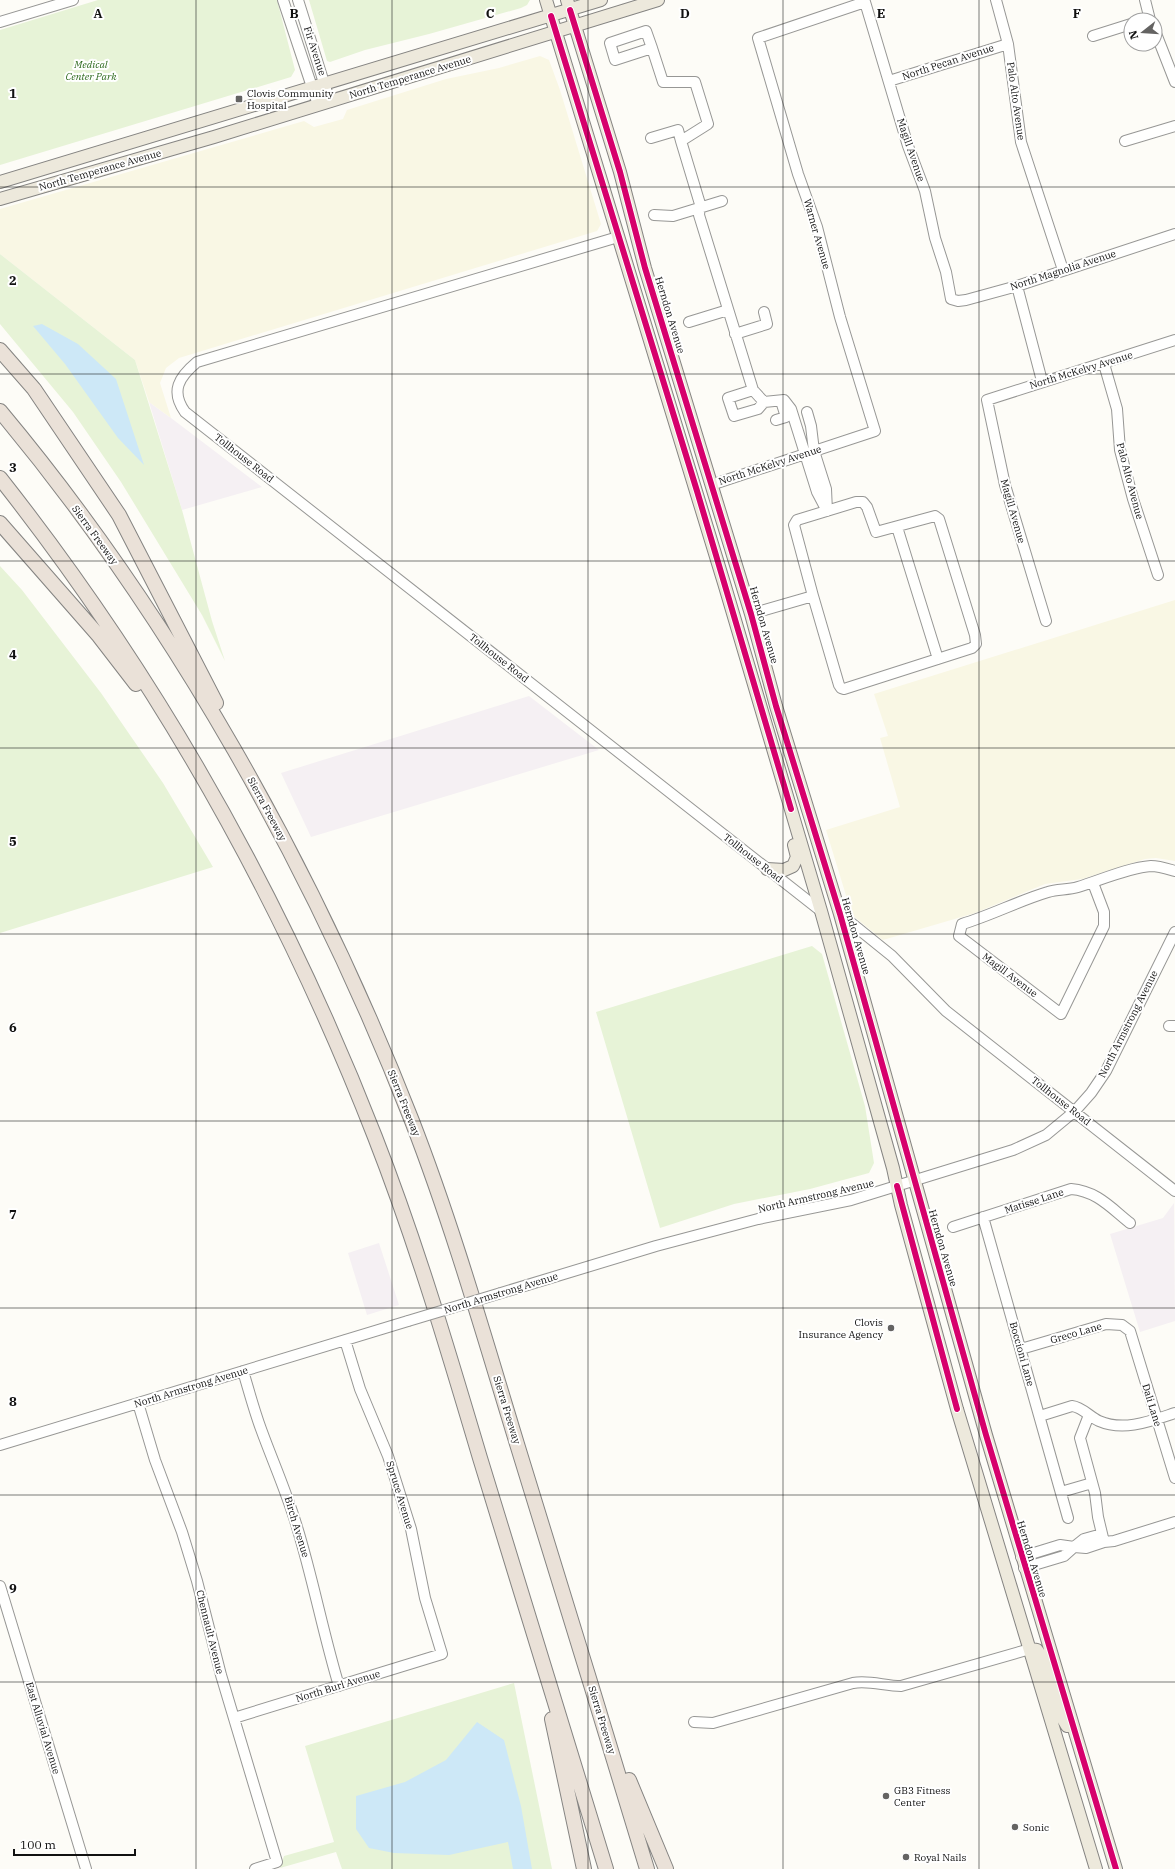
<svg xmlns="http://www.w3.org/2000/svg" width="1175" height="1869" font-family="'IBM Plex Serif',serif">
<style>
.industrial{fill:#f5f0f3}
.farmland{fill:#f9f7e4}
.green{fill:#e7f3d7}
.water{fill:#cde8f7}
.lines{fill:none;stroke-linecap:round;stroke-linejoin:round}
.minor-casing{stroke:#979795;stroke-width:12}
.major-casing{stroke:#858482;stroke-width:14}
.highway-casing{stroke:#858482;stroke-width:16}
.minor{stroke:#fffffe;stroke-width:10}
.major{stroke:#ede9dc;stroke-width:12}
.highway{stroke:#eae1d8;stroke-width:14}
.minor-bridge-casing{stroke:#979795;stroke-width:12;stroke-linecap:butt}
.minor-bridge{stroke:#fffffe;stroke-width:10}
.cycleway-casing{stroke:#fff;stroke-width:8}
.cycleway{stroke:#d6006c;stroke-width:6}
.grid{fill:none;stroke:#111;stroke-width:1;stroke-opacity:0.55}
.poi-dot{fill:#646362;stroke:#fff;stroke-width:1.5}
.labels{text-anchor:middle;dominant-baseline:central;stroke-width:4;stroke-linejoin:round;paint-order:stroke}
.street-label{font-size:10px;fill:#111;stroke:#fff}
.park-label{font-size:10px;font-style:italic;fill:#2f6b1f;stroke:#fff}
.poi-label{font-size:10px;fill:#111;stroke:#fff;text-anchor:start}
.grid-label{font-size:13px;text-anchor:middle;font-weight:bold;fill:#111;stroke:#fff;stroke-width:4;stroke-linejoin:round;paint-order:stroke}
</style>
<rect width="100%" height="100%" fill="#fdfcf7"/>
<path class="industrial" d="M 149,402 L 171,418 L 262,487 L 182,510 Z
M 529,696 L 599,750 L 311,837 L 281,773 Z
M 1174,1203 L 1175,1321 L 1140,1332 L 1110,1234 L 1163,1218 Z
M 379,1243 L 399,1305 L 367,1315 L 348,1253 Z"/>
<path class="farmland" d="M 540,56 L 549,60 L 560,90 L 601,224 L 597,231 L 179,358 L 166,368 L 160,383 L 171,418 L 149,402 L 135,360 L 0,254 L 0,209 L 304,121 L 314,127 L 343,119 L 347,110 L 446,79 L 499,68 Z
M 1175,600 L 1175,861 L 1156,858 L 1145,859 L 1082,879 L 1045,884 L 975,913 L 883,940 L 852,915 L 826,830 L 900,807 L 880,738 L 888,736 L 874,694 Z"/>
<path class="green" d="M 98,0 L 277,0 L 295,70 L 291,77 L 0,165 L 0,30 Z
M 309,0 L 530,0 L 527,5 L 521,8 L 429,34 L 365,50 L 330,62 L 327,61 Z
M 0,254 L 135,360 L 182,510 L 212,621 L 225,661 L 202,615 L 121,482 L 73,412 L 0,324 Z
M 0,566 L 22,590 L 101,693 L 163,783 L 213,867 L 0,933 Z
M 812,946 L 822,954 L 865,1106 L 874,1163 L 869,1173 L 810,1189 L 734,1204 L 660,1228 L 596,1012 Z
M 514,1683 L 552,1869 L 342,1869 L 336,1852 L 280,1868 L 284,1856 L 334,1842 L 305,1746 Z"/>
<path class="water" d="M 42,324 L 78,344 L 116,379 L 144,465 L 118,438 L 65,364 L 33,326 Z
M 477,1722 L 504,1740 L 521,1806 L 532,1869 L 513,1869 L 508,1842 L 449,1855 L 394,1853 L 369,1848 L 356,1829 L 356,1796 L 405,1782 L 446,1760 Z"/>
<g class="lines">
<defs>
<path id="minor" d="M 283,0 L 318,105
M 298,0 L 330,102
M 996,0 L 1008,44 L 1021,142 L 1063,270
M 1145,0 L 1150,20
M 0,22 L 73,0
M 646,31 L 652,48 L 615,60 L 610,43 Z
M 1155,31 L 1175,82
M 1093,36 L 1131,24
M 652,48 L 663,82 L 695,82 L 708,124 L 681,141 L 700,204 L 699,215 L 753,390 L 764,402 L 784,400 L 791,409 L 817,492 L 827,511 L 826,489 L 814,451 L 811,426 L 807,412
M 889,81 L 1008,44
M 651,138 L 678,130 L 681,141
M 1125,141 L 1175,126
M 654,215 L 673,216 L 722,201
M 618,237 L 197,362 C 179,377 170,391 185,412 L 821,911
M 1017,286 L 1042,381
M 689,322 L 728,310
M 735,334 L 767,324 L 764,312
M 1104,364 L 1117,409 L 1120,450 L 1133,499 L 1158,575
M 753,390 L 728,398 L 734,416 L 758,409 L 764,402
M 776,420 L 786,417 L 781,401
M 711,485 L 875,431 L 840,317 L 817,227 L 798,174 L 758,38 L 865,2 L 908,146 L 925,191 L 935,238 L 946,272 L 951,299 L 958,301 L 966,300 L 1017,286 L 1175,234
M 897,527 L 938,659
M 751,614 L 813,596 L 839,685 L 841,688 L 844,689 L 972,648 L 976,644 L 975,635 L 939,519 L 935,516 L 876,532 L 867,507 L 863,502 L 856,502 L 797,520 L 794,525 L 813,596
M 1046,621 L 1005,485 L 987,400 L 1175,340
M 1093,883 L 1104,912 L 1104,926 L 1061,1014 L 959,936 L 962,924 C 992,915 1018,901 1048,892 C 1057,889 1068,890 1078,887 C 1101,880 1127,868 1151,866 C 1159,866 1168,869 1175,871
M 840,914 L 892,956 L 946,1011 L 1175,1191
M 1169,1026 L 1175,1026
M 983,1217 L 1068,1518
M 953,1227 L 1071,1189 C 1097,1191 1111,1208 1130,1223
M 501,1293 L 656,1246 L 758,1219 L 851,1200 L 1013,1150 L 1046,1135 L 1075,1111 L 1091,1093 L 1106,1071 L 1175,932
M 1021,1349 L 1106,1324 L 1122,1325 L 1130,1331 L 1175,1478
M 243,1371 C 249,1391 254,1410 261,1429 C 273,1462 287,1493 297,1527 C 313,1579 323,1633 339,1686
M 138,1403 L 155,1460 L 182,1532 L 197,1581 L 221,1675 L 277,1862 L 255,1869
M 1089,1415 L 1080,1438 L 1095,1493 L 1098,1517 L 1104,1542 L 1114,1541 L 1175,1522
M 1040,1416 L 1072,1406 C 1082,1407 1090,1417 1099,1421 C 1124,1432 1151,1421 1175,1413
M 0,1445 L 408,1321
M 1061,1492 L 1092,1483
M 1021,1557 L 1060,1545 L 1074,1547 L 1084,1539 L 1102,1534
M 1024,1568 L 1064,1556 L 1074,1547 L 1086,1548 L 1104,1542
M 0,1586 L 86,1869
M 234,1718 L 442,1654 L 425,1598 L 411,1529 L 388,1456 L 360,1389 L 345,1340
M 694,1722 L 713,1723 L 853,1683 C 869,1680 885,1686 901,1686 L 1030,1649"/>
<path id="major" d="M 546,0 L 724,583 L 821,911 L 893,1168 L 901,1205 L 957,1409 L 1096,1869
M 567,0 L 620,172 L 645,268 L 751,614 L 776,706 L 840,914 L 986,1435 L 1116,1869
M 0,182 L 601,0
M 0,199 L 214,137 L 658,0
M 767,869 L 784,870 L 793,866 L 797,857 L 794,845
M 1030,1649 L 1037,1650 L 1041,1656 L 1057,1709 L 1067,1726"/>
<path id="highway" d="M 0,350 L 34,389 L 119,515 L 216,703
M 0,411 C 173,618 314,870 412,1121 C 453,1227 484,1336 517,1444 C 561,1586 604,1727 647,1869
M 0,478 C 157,677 283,901 375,1137 C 416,1242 448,1350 480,1458 C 522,1595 564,1732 606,1869
M 0,523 L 99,636 L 136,684
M 552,1719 L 584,1869
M 629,1780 L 666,1869"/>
</defs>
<use href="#minor" class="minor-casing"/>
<use href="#major" class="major-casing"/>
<use href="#highway" class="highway-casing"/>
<use href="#minor" class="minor"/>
<use href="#major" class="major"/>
<use href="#highway" class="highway"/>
<defs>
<path id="minor-bridge" d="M 408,1321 L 501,1293"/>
</defs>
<use href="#minor-bridge" class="minor-bridge-casing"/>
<use href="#minor-bridge" class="minor-bridge"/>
<defs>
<path id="cycleway" d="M 570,10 L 620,172 L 645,268 L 751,614 L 776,706 L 840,914 L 986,1435 L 1116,1869
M 551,16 L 697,491 L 791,809
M 897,1186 L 957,1409"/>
</defs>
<use href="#cycleway" class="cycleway-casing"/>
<use href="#cycleway" class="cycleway"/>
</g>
<path class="grid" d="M 196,0 L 196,1869M 392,0 L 392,1869M 588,0 L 588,1869M 783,0 L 783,1869M 979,0 L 979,1869M 0,187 L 1175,187M 0,374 L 1175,374M 0,561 L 1175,561M 0,748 L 1175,748M 0,934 L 1175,934M 0,1121 L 1175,1121M 0,1308 L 1175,1308M 0,1495 L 1175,1495M 0,1682 L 1175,1682"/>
<g class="poi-dot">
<rect x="235" y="95" width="8" height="8" rx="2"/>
<circle cx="891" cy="1328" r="4"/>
<circle cx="886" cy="1796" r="4"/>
<circle cx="1015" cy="1827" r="4"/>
<circle cx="906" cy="1857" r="4"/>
</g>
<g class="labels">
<g class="street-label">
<text transform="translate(315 51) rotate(72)">Fir Avenue</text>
<text transform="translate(948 62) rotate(-18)">North Pecan Avenue</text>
<text transform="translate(410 77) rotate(-17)">North Temperance Avenue</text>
<text transform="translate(1016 101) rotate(82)">Palo Alto Avenue</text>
<text transform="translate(911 150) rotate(71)">Magill Avenue</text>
<text transform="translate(100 170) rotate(-16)">North Temperance Avenue</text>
<text transform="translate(817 234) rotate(74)">Warner Avenue</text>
<text transform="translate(1063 270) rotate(-18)">North Magnolia Avenue</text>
<text transform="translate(670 315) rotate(73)">Herndon Avenue</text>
<text transform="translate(1081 370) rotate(-17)">North McKelvy Avenue</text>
<text transform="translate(244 458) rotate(38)">Tollhouse Road</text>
<text transform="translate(770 465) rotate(-18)">North McKelvy Avenue</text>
<text transform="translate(1130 481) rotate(75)">Palo Alto Avenue</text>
<text transform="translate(1013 511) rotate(74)">Magill Avenue</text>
<text transform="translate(95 535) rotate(54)">Sierra Freeway</text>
<text transform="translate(764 625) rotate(74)">Herndon Avenue</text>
<text transform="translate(499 658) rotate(38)">Tollhouse Road</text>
<text transform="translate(267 809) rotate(62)">Sierra Freeway</text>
<text transform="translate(753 858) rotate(38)">Tollhouse Road</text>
<text transform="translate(856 936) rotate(74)">Herndon Avenue</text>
<text transform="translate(1010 975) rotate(37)">Magill Avenue</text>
<text transform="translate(1128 1024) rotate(-63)">North Armstrong Avenue</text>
<text transform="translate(1061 1101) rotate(38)">Tollhouse Road</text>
<text transform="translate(404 1103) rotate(68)">Sierra Freeway</text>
<text transform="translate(816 1196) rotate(-13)">North Armstrong Avenue</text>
<text transform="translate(1034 1201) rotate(-18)">Matisse Lane</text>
<text transform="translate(943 1248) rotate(74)">Herndon Avenue</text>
<text transform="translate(501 1293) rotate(-17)">North Armstrong Avenue</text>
<text transform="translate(1076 1333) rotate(-16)">Greco Lane</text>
<text transform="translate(1022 1354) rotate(74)">Boccioni Lane</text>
<text transform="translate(191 1387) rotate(-17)">North Armstrong Avenue</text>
<text transform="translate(1152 1405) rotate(73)">Dali Lane</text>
<text transform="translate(507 1410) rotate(73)">Sierra Freeway</text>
<text transform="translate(400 1495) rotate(73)">Spruce Avenue</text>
<text transform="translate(297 1527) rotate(73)">Birch Avenue</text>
<text transform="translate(1032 1559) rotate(73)">Herndon Avenue</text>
<text transform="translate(210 1632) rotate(76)">Chennault Avenue</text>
<text transform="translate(338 1686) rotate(-17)">North Burl Avenue</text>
<text transform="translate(602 1720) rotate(73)">Sierra Freeway</text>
<text transform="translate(43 1728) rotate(73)">East Alluvial Avenue</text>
</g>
<g class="park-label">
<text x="91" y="64">Medical<tspan x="91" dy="12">Center Park</tspan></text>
</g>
<g class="poi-label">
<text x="247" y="93">Clovis Community<tspan x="247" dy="12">Hospital</tspan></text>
<text x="883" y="1322" text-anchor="end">Clovis<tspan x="883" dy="12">Insurance Agency</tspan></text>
<text x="894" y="1790">GB3 Fitness<tspan x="894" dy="12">Center</tspan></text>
<text x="1023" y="1827">Sonic</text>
<text x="914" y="1857">Royal Nails</text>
</g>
</g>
<g class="grid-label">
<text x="98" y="18">A</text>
<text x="294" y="18">B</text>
<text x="490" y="18">C</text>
<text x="685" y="18">D</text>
<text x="881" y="18">E</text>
<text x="1077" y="18">F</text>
<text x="13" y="98">1</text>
<text x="13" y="285">2</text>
<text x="13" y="472">3</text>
<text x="13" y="659">4</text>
<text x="13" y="846">5</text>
<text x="13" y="1032">6</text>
<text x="13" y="1219">7</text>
<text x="13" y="1406">8</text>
<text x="13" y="1593">9</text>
</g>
<g transform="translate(1143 32) rotate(253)"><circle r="19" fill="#ffffff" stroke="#a0a0a0"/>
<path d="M0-3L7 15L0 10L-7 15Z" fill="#646362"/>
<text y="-6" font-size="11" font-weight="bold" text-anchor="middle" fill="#111111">N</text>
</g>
<path d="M14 1849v6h121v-6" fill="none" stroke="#111111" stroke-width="2"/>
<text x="20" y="1849" font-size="12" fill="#111111" stroke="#ffffff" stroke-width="3" paint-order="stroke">100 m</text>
</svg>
